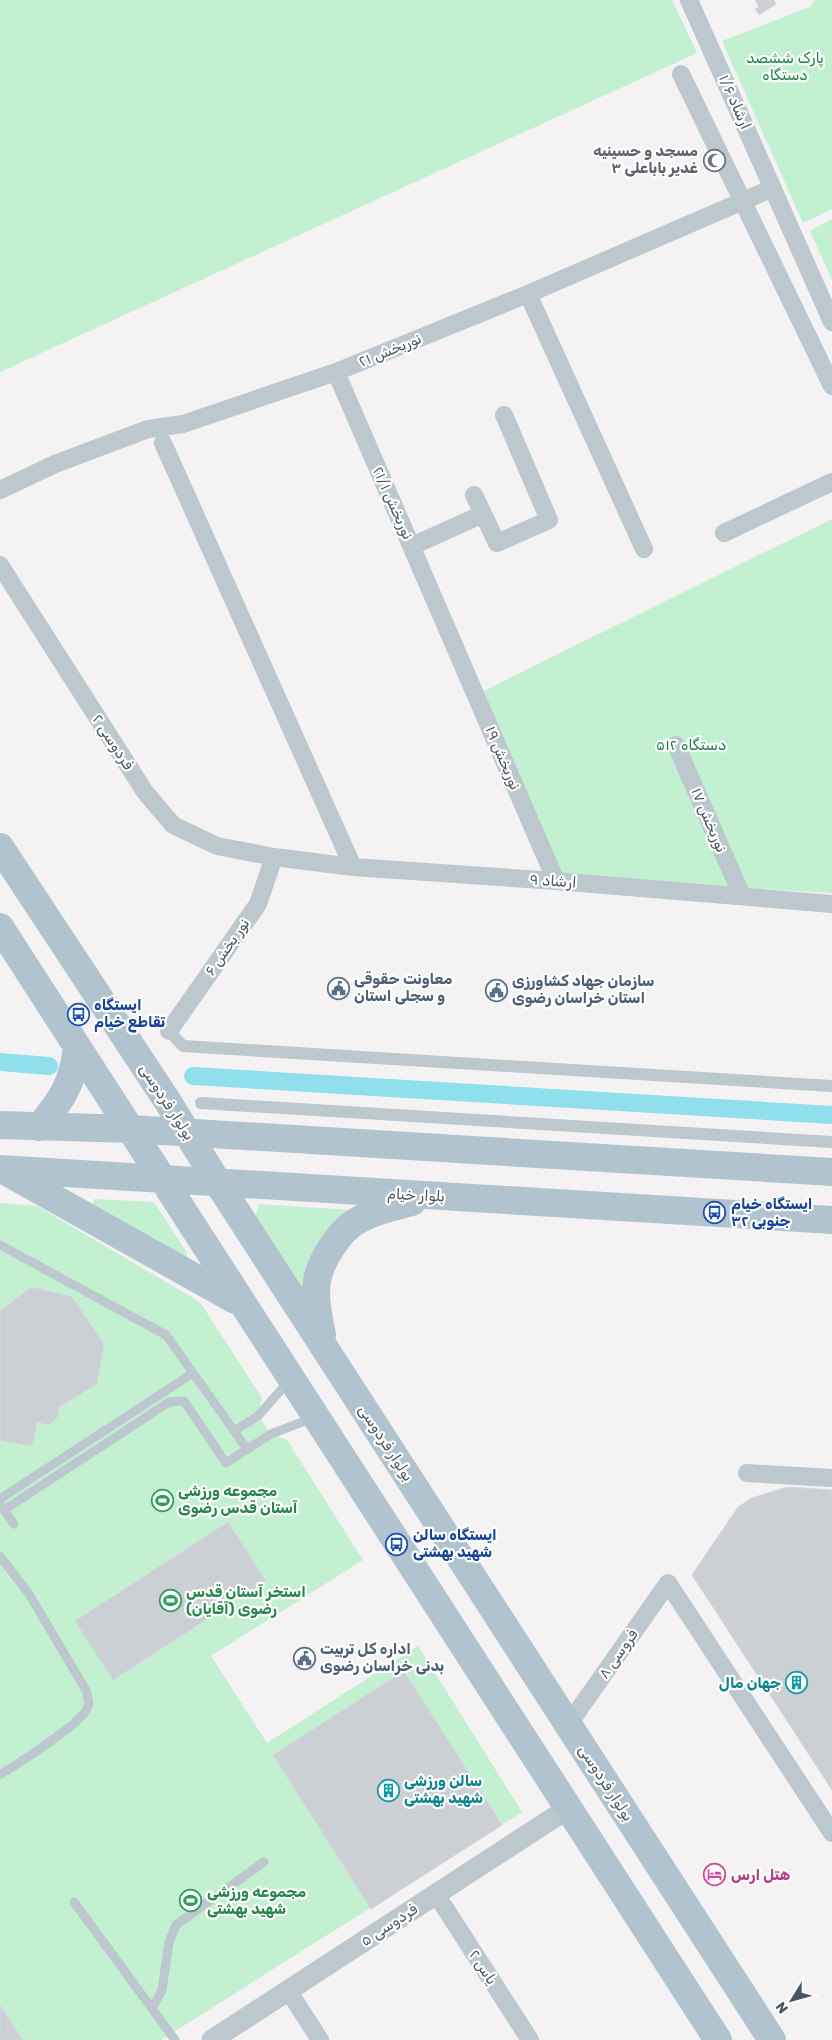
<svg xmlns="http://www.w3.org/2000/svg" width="832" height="2040" font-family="Rubik,'Noto Sans Arabic',sans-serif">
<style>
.green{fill:#c2f0d1}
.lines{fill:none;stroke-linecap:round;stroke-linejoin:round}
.canal{stroke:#8fdfed;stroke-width:18}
.building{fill:#cccfd4;stroke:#d6d8dd}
.service{stroke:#bdc7ce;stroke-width:9}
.pedestrian{stroke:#bdc7ce;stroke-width:12}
.minor{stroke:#bdc7ce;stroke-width:18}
.tertiary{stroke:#bdc7ce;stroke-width:21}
.primary{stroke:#b2c3d0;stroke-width:28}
.labels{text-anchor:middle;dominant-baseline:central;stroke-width:4.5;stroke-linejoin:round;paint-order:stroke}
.park-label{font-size:15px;fill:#188346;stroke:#fff}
.street-label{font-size:15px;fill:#49565f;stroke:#fff}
.worship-label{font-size:15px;font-weight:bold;fill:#5b616d;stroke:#fff;text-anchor:end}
.service-label{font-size:15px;font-weight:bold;fill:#4e5e75;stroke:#fff;text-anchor:start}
.transit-label{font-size:15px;font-weight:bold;fill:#164399;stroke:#fff;text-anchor:start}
.leisure-label{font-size:15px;font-weight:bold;fill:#27864d;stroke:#fff;text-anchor:start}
.culture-label{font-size:15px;font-weight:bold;fill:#0d838f;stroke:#fff;text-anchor:end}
.hotel-label{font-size:15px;font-weight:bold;fill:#b23c85;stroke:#fff;text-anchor:start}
</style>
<rect width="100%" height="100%" fill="#f4f2f2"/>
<path class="green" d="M 0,0 L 672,0 L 697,53 L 0,372 Z
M 815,0 L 832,0 L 832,209 L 803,223 L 722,41 L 810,7 Z
M 832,219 L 832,280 L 810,231 Z
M 832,519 L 832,893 L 561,878 L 479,693 Z
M 94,1199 L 154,1202 L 187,1253 L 187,1258 L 92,1207 Z
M 0,1203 L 37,1206 L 200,1302 L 262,1398 L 258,1416 L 271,1434 L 287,1440 L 363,1560 L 211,1656 L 267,1743 L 418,1646 L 522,1812 L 161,2040 L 0,2040 Z
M 259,1204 L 351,1210 L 304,1297 L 254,1220 Z"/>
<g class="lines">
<path class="canal" d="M 0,1062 L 49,1066
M 193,1076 L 832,1115"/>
</g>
<path class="building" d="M 755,0 L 774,0 L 776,4 L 759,15 L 755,9 L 759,7 Z
M 31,1287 L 72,1297 L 104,1344 L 97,1384 L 59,1407 L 57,1418 L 48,1425 L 37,1422 L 32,1446 L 0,1440 L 0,1311 Z
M 787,1487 L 832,1490 L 832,1790 L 692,1575 L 738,1507 L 752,1498 Z
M 228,1522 L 266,1581 L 113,1680 L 75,1621 Z
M 404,1671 L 502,1825 L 371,1909 L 273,1755 Z
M 0,2005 L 23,2040 L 0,2040 Z"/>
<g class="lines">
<path class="service" d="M 0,1245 L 166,1335 L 247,1449
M 234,1431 L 258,1416 L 287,1383
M 0,1499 L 193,1373
M 1,1506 L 14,1524
M 4,1510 L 169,1402 L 184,1401 L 226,1463 L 271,1434 L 310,1419
M 0,1556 L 29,1594 L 87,1692 C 87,1696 89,1701 89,1704 C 85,1723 18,1763 0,1775
M 74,1902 L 175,2040
M 153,2007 L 162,1990 L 169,1942 L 176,1925 L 264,1862"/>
<path class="pedestrian" d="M 169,1031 L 183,1046 L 832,1086
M 201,1103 L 832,1142"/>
<path class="minor" d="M 689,0 L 832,322
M 681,74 L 832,386
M 528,294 L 644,549
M 336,372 L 556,881
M 163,443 L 353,867
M 0,490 L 55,464 L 148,429 L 183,424 L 336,372 L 528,294 L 773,188
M 474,495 L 497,543 L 549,520 L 504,415
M 724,533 L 832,482
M 412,546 L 483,514
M 0,565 L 145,792 L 173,825 L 217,846 L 274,857 L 353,867 L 556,881 L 832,904
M 676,745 L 742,896
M 169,1031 L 258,904 L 274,857
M 747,1473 L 832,1478
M 568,1725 L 668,1583 L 832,1833
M 436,1894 L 530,2040
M 288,1990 L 320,2040"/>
<path class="tertiary" d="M 212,2040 L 567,1809"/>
<path class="primary" d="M 0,847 L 168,1102 L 218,1183 L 772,2040
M 0,927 C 238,1299 476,1671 718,2040
M 0,1125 L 130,1129 L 832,1172
M 39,1127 C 62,1100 73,1083 77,1047
M 0,1169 L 832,1220
M 7,1172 L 235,1300
M 322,1335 C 319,1318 314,1299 317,1281 C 320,1261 340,1230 357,1221 C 374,1211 393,1207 412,1202"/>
</g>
<defs>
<symbol id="mosque-ring" viewBox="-11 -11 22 22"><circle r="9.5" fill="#fff" stroke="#6b7280" stroke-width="1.5"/><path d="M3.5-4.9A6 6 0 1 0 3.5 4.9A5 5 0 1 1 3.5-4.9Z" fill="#6b7280"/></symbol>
<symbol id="civic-ring" viewBox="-11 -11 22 22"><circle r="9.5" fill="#fff" stroke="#5c6f8a" stroke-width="1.5"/><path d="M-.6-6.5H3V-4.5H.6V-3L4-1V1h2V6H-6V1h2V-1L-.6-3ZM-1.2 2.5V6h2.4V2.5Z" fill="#5c6f8a"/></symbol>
<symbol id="bus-ring" viewBox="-11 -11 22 22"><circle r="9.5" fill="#fff" stroke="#1a4fb4" stroke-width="1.5"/><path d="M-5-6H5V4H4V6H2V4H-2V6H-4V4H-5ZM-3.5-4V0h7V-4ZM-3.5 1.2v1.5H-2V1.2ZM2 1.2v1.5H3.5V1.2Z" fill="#1a4fb4"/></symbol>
<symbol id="stadium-ring" viewBox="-11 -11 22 22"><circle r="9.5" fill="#fff" stroke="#2e9e5b" stroke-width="1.5"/><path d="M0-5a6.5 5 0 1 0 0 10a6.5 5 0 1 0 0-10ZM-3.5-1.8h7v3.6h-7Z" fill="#2e9e5b"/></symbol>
<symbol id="building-ring" viewBox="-11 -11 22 22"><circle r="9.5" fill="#fff" stroke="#0f9aa8" stroke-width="1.5"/><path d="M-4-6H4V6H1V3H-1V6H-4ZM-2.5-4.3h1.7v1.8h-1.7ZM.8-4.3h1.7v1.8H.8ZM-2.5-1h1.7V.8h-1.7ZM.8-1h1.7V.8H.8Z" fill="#0f9aa8"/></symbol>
<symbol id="hotel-ring" viewBox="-11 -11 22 22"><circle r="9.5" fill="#fff" stroke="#d1479c" stroke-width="1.5"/><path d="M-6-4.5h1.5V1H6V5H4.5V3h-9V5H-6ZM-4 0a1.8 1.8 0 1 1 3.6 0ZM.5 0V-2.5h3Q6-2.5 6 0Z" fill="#d1479c"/></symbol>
</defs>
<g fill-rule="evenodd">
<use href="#mosque-ring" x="702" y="148" width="25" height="25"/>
<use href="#civic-ring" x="326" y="976" width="25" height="25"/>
<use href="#civic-ring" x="484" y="978" width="25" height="25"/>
<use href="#bus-ring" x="66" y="1002" width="25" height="25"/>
<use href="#bus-ring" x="702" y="1200" width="25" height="25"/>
<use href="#stadium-ring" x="150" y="1488" width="25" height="25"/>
<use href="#bus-ring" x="384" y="1532" width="25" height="25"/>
<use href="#stadium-ring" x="158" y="1588" width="25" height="25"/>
<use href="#civic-ring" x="292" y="1646" width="25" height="25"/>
<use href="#building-ring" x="784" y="1670" width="25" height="25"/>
<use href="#building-ring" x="376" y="1778" width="25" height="25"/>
<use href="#hotel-ring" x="702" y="1862" width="25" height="25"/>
<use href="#stadium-ring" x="178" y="1888" width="25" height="25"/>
</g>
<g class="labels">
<g class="park-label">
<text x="785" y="58">پارک‌ ششصد<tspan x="785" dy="17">دستگاه</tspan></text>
<text x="691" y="745">۵۱۲ دستگاه</text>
</g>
<g class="street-label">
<text transform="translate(735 102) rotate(66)">ارشاد ۱/۶</text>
<text transform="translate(390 350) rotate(-22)">نوربخش ۲۱</text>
<text transform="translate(393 503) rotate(66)">نوربخش ۲۱/۱</text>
<text transform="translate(113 742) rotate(57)">فردوسی ۲</text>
<text transform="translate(503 758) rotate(67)">نوربخش ۱۹</text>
<text transform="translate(709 820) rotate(67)">نوربخش ۱۷</text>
<text transform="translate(553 881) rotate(4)">ارشاد ۹</text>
<text transform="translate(227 947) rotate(-55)">نور بخش ۶</text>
<text transform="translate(167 1102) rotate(57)">بولوار فردوسی</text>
<text transform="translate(416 1195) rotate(3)">بلوار خیام</text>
<text transform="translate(386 1443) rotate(57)">بولوار فردوسی</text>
<text transform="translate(618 1654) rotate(-55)">فروسی ۸</text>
<text transform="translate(606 1783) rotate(57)">بولوار فردوسی</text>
<text transform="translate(389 1925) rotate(-33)">فردوسی ۵</text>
<text transform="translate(483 1967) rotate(57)">یاس ۲</text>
</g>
<g class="worship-label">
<text x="698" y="151">مسجد و حسینیه<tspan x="698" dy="17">غدیر باباعلی ۳</tspan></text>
</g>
<g class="service-label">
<text x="354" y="979">معاونت حقوقی<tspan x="354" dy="17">و سجلی استان</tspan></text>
<text x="512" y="981">سازمان جهاد کشاورزی<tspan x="512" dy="17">استان خراسان رضوی</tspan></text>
<text x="320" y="1649">اداره کل تربیت<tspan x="320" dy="17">بدنی خراسان رضوی</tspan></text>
</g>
<g class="transit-label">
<text x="94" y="1005">ایستگاه<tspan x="94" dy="17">تقاطع خیام</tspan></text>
<text x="731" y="1204">ایستگاه خیام<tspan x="731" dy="17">جنوبی ۳۲</tspan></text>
<text x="413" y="1535">ایستگاه سالن<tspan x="413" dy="17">شهید بهشتی</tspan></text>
</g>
<g class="leisure-label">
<text x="178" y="1491">مجموعه ورزشی<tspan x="178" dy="17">آستان قدس رضوی</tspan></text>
<text x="186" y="1592">استخر آستان قدس<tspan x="186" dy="17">رضوی (آقایان)</tspan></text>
<text x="207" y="1892">مجموعه ورزشی<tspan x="207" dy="17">شهید بهشتی</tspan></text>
</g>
<g class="culture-label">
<text x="781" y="1683">جهان مال</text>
<text x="404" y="1781" text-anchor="start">سالن ورزشی<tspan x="404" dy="17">شهید بهشتی</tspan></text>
</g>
<g class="hotel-label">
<text x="731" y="1875">هتل ارس</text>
</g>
</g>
<g transform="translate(792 2000) rotate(233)" stroke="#ffffff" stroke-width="4" paint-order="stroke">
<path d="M0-4L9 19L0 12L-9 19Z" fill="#49565f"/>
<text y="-8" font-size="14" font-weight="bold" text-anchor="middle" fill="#49565f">N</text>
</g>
</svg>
